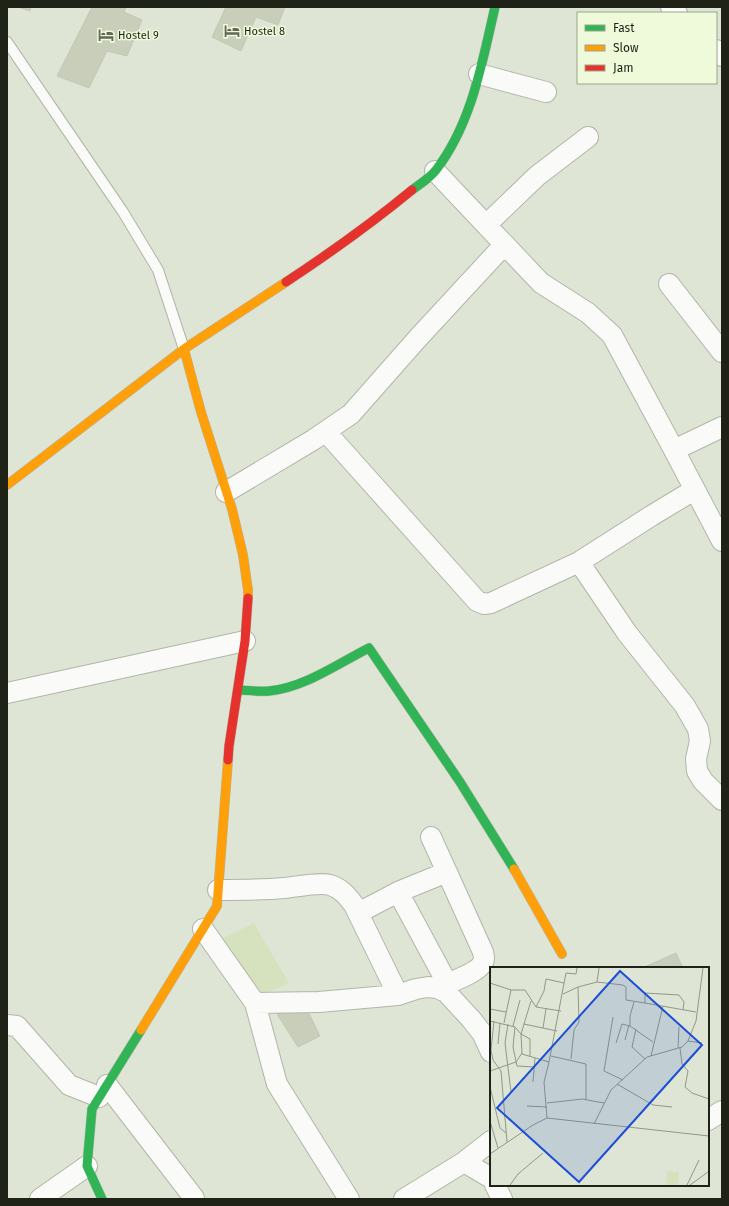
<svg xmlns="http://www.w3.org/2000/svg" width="729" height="1206" font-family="'Fira Sans',sans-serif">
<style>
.green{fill:#d6e2be}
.building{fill:#c8ceb9;stroke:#c3c8ba}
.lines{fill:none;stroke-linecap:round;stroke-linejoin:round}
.lane-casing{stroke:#b1b6a8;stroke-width:12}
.street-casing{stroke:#b1b6a8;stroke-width:22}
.fast-casing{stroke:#b1b6a8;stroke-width:10}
.slow-casing{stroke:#b1b6a8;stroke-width:10}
.jam-casing{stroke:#b1b6a8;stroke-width:10}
.lane{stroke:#fafbf9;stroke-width:10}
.street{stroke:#fafbf9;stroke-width:20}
.fast{stroke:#30b455;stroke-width:9}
.slow{stroke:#ff9f0a;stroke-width:9}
.jam{stroke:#e5322d;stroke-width:9}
.labels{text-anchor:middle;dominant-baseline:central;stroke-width:3;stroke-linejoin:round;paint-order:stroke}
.poi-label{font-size:11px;fill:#1f2317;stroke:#eefad9;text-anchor:start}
.inset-road{fill:none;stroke:#929788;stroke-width:1}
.view{fill:#1d4ed8;fill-opacity:0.15;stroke:#1d4ed8;stroke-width:2}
.inset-edge{fill:none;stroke:#1f2317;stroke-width:2}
</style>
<rect width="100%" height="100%" fill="#dfe5d4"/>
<path class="green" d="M 254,923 L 289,983 L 254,999 L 209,945 Z"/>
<path class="building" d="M 18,7 L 31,7 L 30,11 Z
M 92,7 L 126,7 L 124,12 L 142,20 L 127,56 L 107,51 L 89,88 L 57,76 Z
M 226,7 L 285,7 L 278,25 L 256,17 L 241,51 L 212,37 Z
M 676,953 L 683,968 L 642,968 Z
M 305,1005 L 320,1036 L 298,1047 L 277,1014 Z"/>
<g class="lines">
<defs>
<path id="lane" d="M 7,42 L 123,212 L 158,270 L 184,349"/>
<path id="street" d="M 671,7 L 677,13
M 716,50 L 722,56
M 479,74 L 546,92
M 435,171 L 541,283 L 588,313 L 612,335 L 674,450 L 722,427
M 486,225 L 537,176 L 588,137
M 669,284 L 722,352
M 326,432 L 477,601 L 484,604 L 491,603 L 579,562 L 651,516 L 694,490
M 674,450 L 722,541
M 226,492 L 313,440 L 351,414 L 418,338 L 504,245
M 579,562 L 627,633 L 685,706 L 698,729 L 700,741 L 696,759 L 697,771 L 703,781 L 722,800
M 7,693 L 245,641
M 431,837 L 483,952 C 484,956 485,960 482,964 C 477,973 448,983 437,988
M 218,890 C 240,890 262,890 284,888 C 295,887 320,882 330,885 C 341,888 348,897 354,905 L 398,995
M 398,892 L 447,983
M 358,913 L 398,892 L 447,872
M 203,929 L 255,1003 L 277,1084 L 349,1199
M 255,1003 L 319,1002 L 398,995 L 416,989 L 428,987 L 437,988 L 446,992 L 471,1019 L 482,1033 L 491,1052
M 7,1025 L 17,1026 L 69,1085 L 99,1097
M 107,1085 L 194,1198
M 708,1120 L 722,1111
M 464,1162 L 491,1141
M 495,1185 L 502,1199
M 40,1199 L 87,1166
M 404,1199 L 464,1162 L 491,1178"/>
<path id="fast" d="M 412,190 C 420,184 430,178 436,170 C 472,123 482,63 495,7
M 238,690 C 248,690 259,692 269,691 C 304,688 339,663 369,648 L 460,782 L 514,869
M 102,1199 L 87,1166 L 92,1109 L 141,1030"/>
<path id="slow" d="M 184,349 L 201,412 L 232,509 L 243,555 L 248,590 L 248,598
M 7,485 L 184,349 L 286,282
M 514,869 L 562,954
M 141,1030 L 217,906 L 228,760"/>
<path id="jam" d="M 286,282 C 330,253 372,223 412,190
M 228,760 L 229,746 L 245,641 L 248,598"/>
</defs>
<use href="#lane" class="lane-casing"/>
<use href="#street" class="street-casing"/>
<use href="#fast" class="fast-casing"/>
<use href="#slow" class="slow-casing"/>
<use href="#jam" class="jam-casing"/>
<use href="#lane" class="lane"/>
<use href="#street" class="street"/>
<use href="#fast" class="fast"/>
<use href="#slow" class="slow"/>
<use href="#jam" class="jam"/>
</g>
<defs>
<symbol id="hotel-bare" viewBox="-9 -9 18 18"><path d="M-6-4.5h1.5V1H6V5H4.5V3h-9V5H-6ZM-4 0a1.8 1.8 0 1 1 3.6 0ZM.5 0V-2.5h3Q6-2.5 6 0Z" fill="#626759" stroke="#eefad9" stroke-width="2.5" paint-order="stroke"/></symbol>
</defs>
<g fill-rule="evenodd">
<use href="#hotel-bare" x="221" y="20" width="22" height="22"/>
<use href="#hotel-bare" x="95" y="24" width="22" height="22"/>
</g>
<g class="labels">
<g class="poi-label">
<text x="244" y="31">Hostel 8</text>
<text x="118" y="35">Hostel 9</text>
</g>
</g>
<g transform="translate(490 967)">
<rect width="219" height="219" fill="#dfe5d4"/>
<path d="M 177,204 L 189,205 L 188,218 L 176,218 Z" fill="#d6e2be"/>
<path class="inset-road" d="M 107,15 L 109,1M 0,16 L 21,23 L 35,23 L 46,40 L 71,44M 88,20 L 107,15 L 133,18 L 136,20 L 136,33 L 155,36M 73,27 L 88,20 L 89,55 L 84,63 L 81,92M 144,35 L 140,49 L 140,59 L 163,75M 46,40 L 54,24 L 56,12 L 74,16M 0,42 L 16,45M 193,43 L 194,35 L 189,28 L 155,26 L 155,36 L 206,45M 123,50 L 114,104 L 133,113M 0,54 L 25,60 L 31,67 L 32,87 L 59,95 L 54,115 L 57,151M 4,54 L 1,83 L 3,93 L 11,104 L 17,175M 14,56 L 21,23M 18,57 L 15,76 L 21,125M 34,57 L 67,64M 23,59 L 30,33M 25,60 L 23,80 L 27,99 L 44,100M 53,61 L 56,42M 146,62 L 142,80 L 155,92M 135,73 L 139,58M 198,74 L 212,76M 126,76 L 132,57 L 140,59M 8,77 L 10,56M 188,81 L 189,60M 190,81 L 192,97 L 198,104 L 195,120 L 202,126 L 219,132M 61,89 L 96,97 L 96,133M 161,89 L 173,39M 40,90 L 40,72 L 31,67 L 41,34M 59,95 L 76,6 L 86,7 L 87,1M 0,104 L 26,95 L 32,86M 43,115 L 45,91M 127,117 L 163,138 L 182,140M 0,120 L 10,161 L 16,166M 57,136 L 92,132 L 114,136M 37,139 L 57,140M 0,154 L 8,181M 104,157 L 121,123 L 157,90 L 192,80 L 198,74 L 206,54 L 213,1M 0,187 L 43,158 L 57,151 L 219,169M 20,218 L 28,207 L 53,186M 197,218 L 209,193M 200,218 L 218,205"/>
<path class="view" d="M 130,4 L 212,78 L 89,215 L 7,141 Z"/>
<rect width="219" height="219" class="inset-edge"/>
</g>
<rect width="729" height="1206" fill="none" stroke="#1f2317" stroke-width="16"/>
<rect x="577" y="12" width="140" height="72" fill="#eefad9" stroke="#9ba48b"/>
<rect x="585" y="25" width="20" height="6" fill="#30b455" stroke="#9ba48b"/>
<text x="613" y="32" font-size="12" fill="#1f2317">Fast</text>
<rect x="585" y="45" width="20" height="6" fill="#ff9f0a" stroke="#9ba48b"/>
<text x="613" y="52" font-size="12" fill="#1f2317">Slow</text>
<rect x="585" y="65" width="20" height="6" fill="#e5322d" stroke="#9ba48b"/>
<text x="613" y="72" font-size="12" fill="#1f2317">Jam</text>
</svg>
